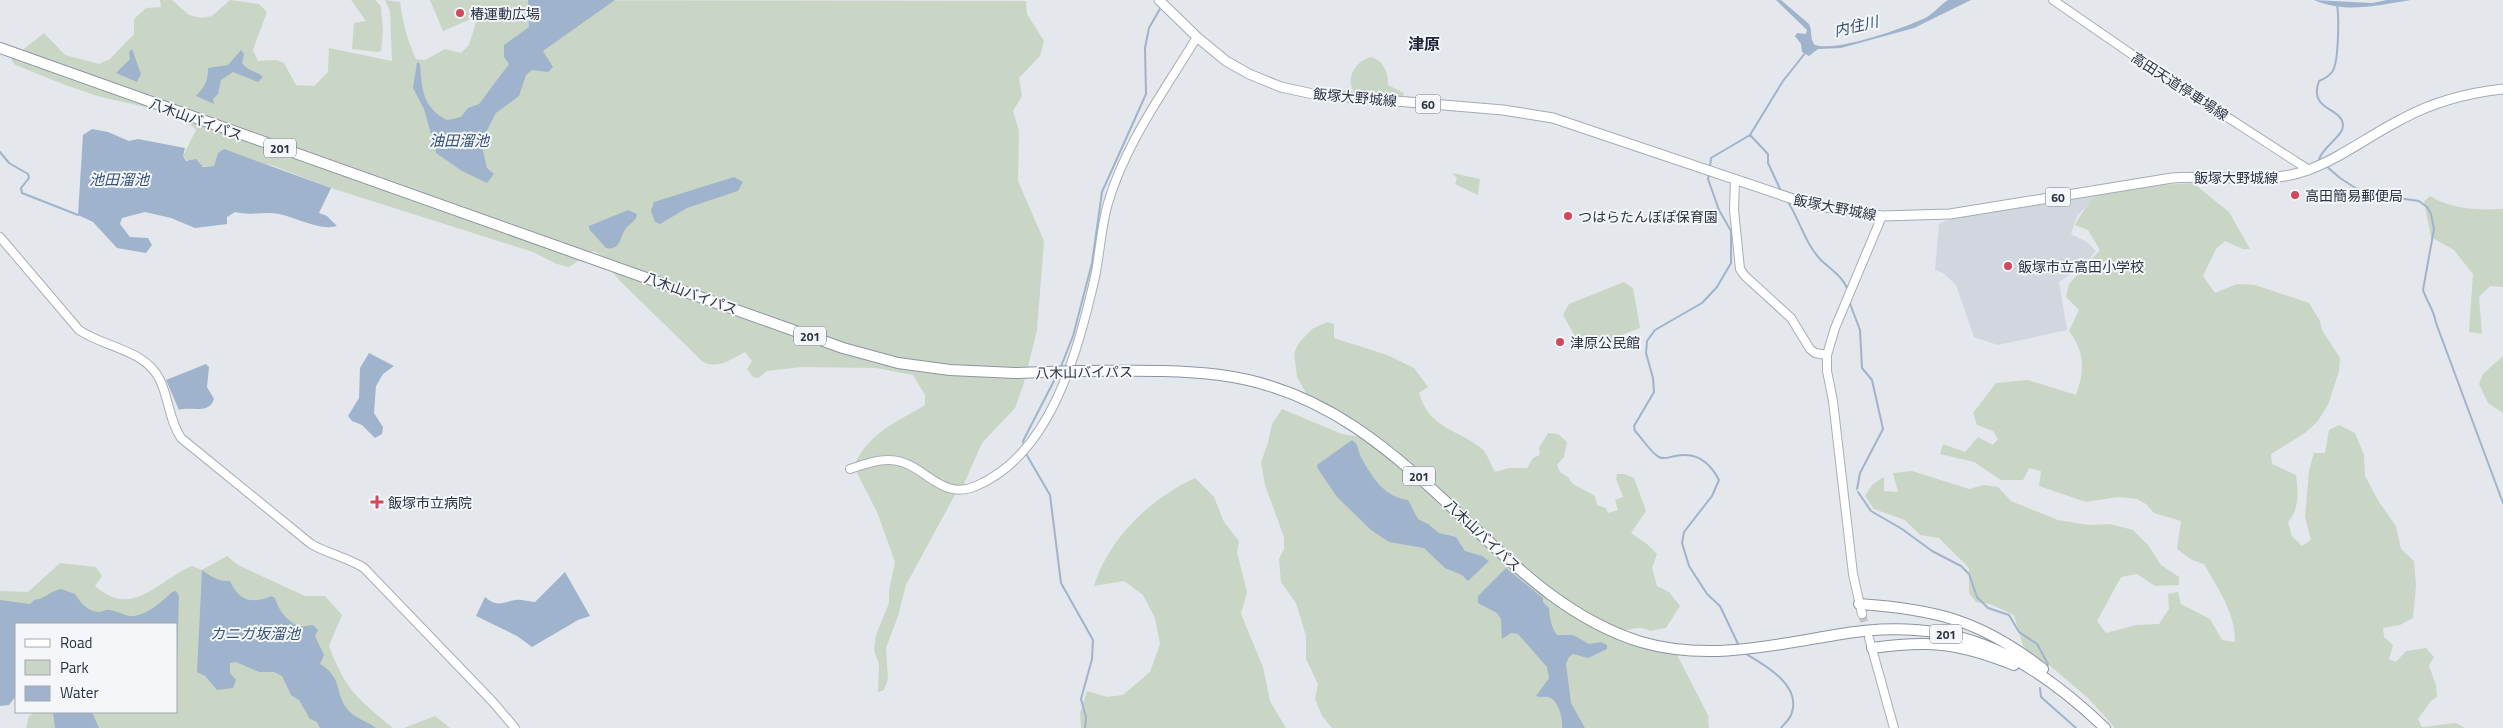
<svg xmlns="http://www.w3.org/2000/svg" width="2503" height="728" font-family="'Titillium Web','Noto Sans JP',sans-serif">
<style>
.built{fill:#d2d6de}
.green{fill:#c9d6c5}
.water{fill:#9fb4cc}
.lines{fill:none;stroke-linecap:round;stroke-linejoin:round}
.stream{stroke:#9fb4cc;stroke-width:2}
.secondary-tunnel{stroke:#bfc3cb;stroke-width:8;stroke-dasharray:8 4;stroke-linecap:butt}
.secondary-casing{stroke:#a9aeb7;stroke-width:10}
.primary-casing{stroke:#a3abb8;stroke-width:11}
.highway-casing{stroke:#8b94a3;stroke-width:12}
.secondary{stroke:#fff;stroke-width:8}
.primary{stroke:#fff;stroke-width:9}
.highway{stroke:#fff;stroke-width:10}
.highway-bridge-casing{stroke:#8b94a3;stroke-width:12;stroke-linecap:butt}
.highway-bridge{stroke:#fff;stroke-width:10}
.poi-dot{fill:#d1495b;stroke:#f4f6f9;stroke-width:2}
.labels{text-anchor:middle;dominant-baseline:central;stroke-width:4;stroke-linejoin:round;paint-order:stroke}
.shield{fill:#f4f6f9;stroke:#676e7b;stroke-width:1}
.shield-label{font-size:12px;font-weight:bold;fill:#2b3445}
.poi-label{font-size:14px;fill:#2b3445;stroke:#f4f6f9;text-anchor:start}
.street-label{font-size:14px;fill:#2b3445;stroke:#f4f6f9}
.water-label{font-size:15px;font-style:italic;fill:#34527a;stroke:#f4f6f9}
.quarter-label{font-size:16px;font-weight:bold;fill:#1d2536;stroke:#f4f6f9}
</style>
<rect width="100%" height="100%" fill="#e4e7ec"/>
<path class="built" d="M 2098,195 L 2077,216 L 2071,234 L 2087,242 L 2096,251 L 2087,262 L 2059,282 L 2067,330 L 1998,345 L 1974,337 L 1956,285 L 1943,273 L 1935,270 L 1939,224 L 1950,219 Z"/>
<path class="green" d="M 160,0 L 172,0 L 189,15 L 202,18 L 212,16 L 230,0 L 259,4 L 267,12 L 253,50 L 258,61 L 276,60 L 284,63 L 296,85 L 314,86 L 328,72 L 329,48 L 392,61 L 390,11 L 385,0 L 400,2 C 403,22 407,40 416,59 L 425,60 L 445,49 L 461,53 L 469,45 L 478,16 L 443,31 L 430,0 L 1026,1 L 1027,14 L 1044,41 L 1040,56 L 1019,78 L 1022,96 L 1013,111 L 1019,131 L 1018,181 L 1044,241 L 1037,330 L 1023,386 L 1015,408 L 982,443 L 963,486 L 957,491 L 906,585 L 898,616 L 886,648 L 888,679 L 884,690 L 878,692 L 879,664 L 874,650 L 876,635 L 889,603 L 889,591 L 895,562 L 877,512 L 854,467 C 866,434 897,422 925,405 L 925,395 L 913,375 L 876,368 L 801,367 L 767,371 L 758,378 L 753,377 L 747,369 L 752,361 L 745,352 C 730,360 718,369 703,362 L 619,280 L 612,271 L 608,259 L 594,251 L 569,267 L 557,264 L 533,252 L 331,188 L 274,166 L 218,153 L 214,166 C 203,167 190,166 183,156 L 196,130 C 179,109 122,104 95,95 C 68,87 41,75 15,65 L 11,59 L 44,33 L 65,55 L 99,64 L 110,59 L 134,34 L 134,19 L 146,8 L 161,7 Z
M 351,0 L 375,0 L 381,6 L 383,30 L 381,51 L 378,52 L 352,49 L 354,23 L 366,21 Z
M 1371,57 C 1383,60 1389,73 1388,85 L 1404,93 L 1403,96 L 1355,93 C 1344,80 1355,61 1371,57 Z
M 1452,173 L 1480,179 L 1478,195 L 1455,184 L 1457,178 Z
M 2193,183 L 2229,212 L 2250,249 L 2243,249 L 2225,241 L 2216,249 L 2203,276 L 2215,293 L 2237,284 L 2255,285 L 2309,303 L 2320,321 L 2322,330 L 2340,358 L 2339,371 L 2328,405 L 2317,422 L 2305,433 L 2271,454 L 2272,464 L 2296,475 C 2298,492 2300,508 2288,522 L 2292,536 L 2302,546 L 2311,540 L 2305,517 L 2309,470 L 2314,453 L 2325,453 L 2329,430 L 2339,425 L 2355,433 L 2364,455 L 2365,476 L 2379,502 L 2396,526 L 2401,549 L 2414,561 L 2416,586 L 2413,618 L 2400,625 L 2383,628 L 2384,637 L 2393,645 L 2389,659 L 2396,662 L 2406,651 L 2426,648 L 2434,657 L 2429,666 L 2436,685 L 2437,697 L 2431,701 L 2418,719 L 2422,727 L 2456,723 L 2465,728 L 2115,728 L 2088,698 L 2048,664 L 2037,659 L 2023,646 L 2014,615 L 1990,604 L 1976,602 L 1969,593 L 1969,568 L 1939,538 L 1920,535 L 1905,520 L 1874,509 L 1865,496 L 1873,484 L 1884,477 L 1884,491 L 1898,492 L 1893,473 L 1912,471 L 1969,489 L 1984,485 L 1998,487 L 2011,501 L 2058,520 L 2089,525 L 2110,524 L 2133,530 L 2148,545 L 2161,565 L 2179,577 L 2179,585 L 2155,586 L 2137,574 L 2121,577 L 2097,621 L 2106,633 L 2136,625 L 2159,624 L 2169,609 L 2168,594 L 2178,592 L 2181,604 L 2210,619 L 2222,640 L 2235,642 C 2236,614 2217,587 2204,564 L 2192,560 L 2177,549 L 2181,521 L 2154,513 L 2146,504 L 2137,499 L 2118,497 L 2086,502 L 2039,486 L 2041,471 L 2029,468 L 2023,480 L 2001,480 L 1974,462 L 1940,454 L 1943,444 L 1965,452 L 1978,437 L 1993,445 L 1998,439 L 1993,431 L 1977,425 L 1973,413 L 1996,383 L 2028,380 L 2076,395 C 2085,370 2085,352 2069,331 L 2079,310 L 2066,297 L 2069,284 L 2100,250 L 2088,230 L 2075,225 C 2080,216 2092,196 2103,192 C 2125,185 2169,185 2193,183 Z
M 2430,196 C 2453,210 2477,210 2503,209 L 2503,287 L 2490,286 L 2479,297 L 2482,334 L 2469,332 L 2473,274 L 2454,250 L 2431,237 L 2424,202 Z
M 1624,282 L 1633,288 L 1640,328 L 1587,348 L 1581,347 L 1563,315 L 1569,304 Z
M 1327,322 L 1334,324 L 1334,338 L 1387,355 L 1414,368 L 1428,387 L 1419,393 C 1430,429 1455,428 1481,448 C 1487,452 1491,466 1495,472 L 1509,468 L 1527,468 L 1533,458 L 1540,455 L 1539,448 L 1548,433 L 1558,434 L 1567,442 L 1564,457 L 1557,465 L 1560,472 L 1568,477 L 1573,484 L 1595,496 L 1597,505 L 1606,508 L 1608,513 L 1618,510 L 1615,500 L 1623,497 L 1616,479 L 1617,474 L 1624,474 L 1634,478 L 1646,511 L 1631,533 L 1647,544 L 1657,554 L 1652,568 L 1657,586 L 1669,592 L 1680,606 L 1666,628 L 1650,631 C 1639,624 1630,632 1620,629 C 1607,627 1589,616 1578,609 C 1552,594 1533,569 1508,554 L 1394,448 L 1330,406 L 1307,395 L 1297,377 L 1294,354 L 1298,344 L 1312,329 Z
M 2503,356 L 2503,413 L 2488,403 L 2479,384 L 2483,374 Z
M 1282,409 L 1342,434 L 1367,438 L 1450,510 L 1519,575 L 1579,621 L 1644,648 L 1676,653 L 1708,715 L 1709,728 L 1332,728 L 1322,716 L 1315,699 L 1318,684 L 1306,659 L 1306,636 L 1296,603 L 1281,582 L 1279,559 L 1284,549 L 1284,537 L 1265,485 L 1261,462 L 1268,443 L 1272,424 Z
M 1195,478 L 1214,497 L 1224,522 L 1239,541 L 1237,552 L 1247,592 L 1241,614 L 1263,667 L 1270,701 L 1286,728 L 1081,728 L 1080,713 L 1087,691 L 1107,697 L 1123,695 L 1150,672 L 1160,644 L 1155,618 L 1143,595 L 1124,581 L 1094,586 C 1109,538 1150,499 1195,478 Z
M 227,556 L 238,565 L 305,596 L 325,596 L 342,615 L 329,646 C 346,691 357,698 393,728 L 26,728 L 29,716 L 35,712 L 176,712 L 176,624 L 16,624 L 0,669 L 0,591 L 28,592 L 60,563 L 96,567 L 102,576 L 95,586 C 133,620 159,579 192,566 L 202,570 Z
M 435,716 L 450,728 L 404,728 Z"/>
<path class="water" d="M 528,0 L 615,0 L 543,51 L 553,67 L 548,72 L 532,70 L 526,75 L 519,96 L 496,113 L 481,142 L 487,168 L 494,174 L 487,183 L 462,171 L 436,153 L 424,109 L 413,88 L 417,62 L 420,64 C 422,89 422,107 447,120 L 461,117 L 468,108 L 479,104 L 509,64 L 504,57 L 504,45 L 529,27 Z
M 1776,0 L 1781,0 L 1809,24 C 1813,32 1809,38 1815,45 C 1837,52 1905,28 1927,17 C 1934,13 1940,5 1948,0 L 1971,0 L 1914,28 L 1841,48 L 1818,49 L 1809,56 L 1802,52 L 1801,44 L 1795,36 L 1797,33 L 1806,34 L 1807,30 Z
M 2314,0 L 2372,3 L 2387,0 L 2411,0 C 2377,5 2346,14 2314,0 Z
M 132,49 L 141,74 L 137,82 L 116,73 L 130,59 L 129,52 Z
M 241,50 L 244,54 L 242,63 C 250,73 256,70 263,77 L 258,82 L 233,72 L 221,80 L 218,94 L 213,99 L 214,104 L 196,96 C 205,86 208,81 208,68 L 228,65 Z
M 92,129 L 108,132 L 129,141 L 138,139 L 185,148 L 183,156 L 186,161 L 196,159 L 203,167 L 214,166 L 218,153 L 224,149 L 331,188 L 319,213 L 327,216 L 337,226 C 319,231 298,218 279,214 C 265,211 250,216 235,212 L 227,217 L 227,224 L 195,228 L 171,218 L 145,212 L 122,218 L 120,224 L 130,237 L 148,238 L 152,245 L 146,253 L 117,248 L 93,222 L 78,215 L 83,135 Z
M 734,177 L 743,182 L 738,191 L 687,208 L 660,224 L 655,222 L 651,211 L 654,202 Z
M 628,210 L 637,214 C 636,221 632,222 627,227 C 619,236 622,251 606,248 L 589,229 L 589,226 Z
M 369,353 L 394,366 L 383,374 L 376,386 L 374,413 L 383,427 L 382,434 L 375,438 L 362,425 L 352,421 L 348,416 L 359,398 L 360,368 Z
M 206,364 L 209,367 L 207,387 L 214,399 C 209,415 191,406 179,410 L 166,380 Z
M 1352,440 C 1360,445 1357,450 1361,457 C 1372,477 1384,497 1408,500 L 1418,519 L 1428,524 L 1439,533 L 1456,537 L 1465,551 L 1482,556 L 1489,561 L 1468,581 L 1462,575 L 1445,568 L 1424,548 L 1389,542 L 1371,530 L 1337,497 L 1318,469 L 1317,465 Z
M 1506,568 L 1543,598 L 1543,602 L 1549,608 C 1549,616 1552,629 1557,635 L 1573,635 L 1589,644 L 1601,642 L 1607,645 L 1607,649 L 1588,658 L 1573,654 L 1569,657 L 1566,664 L 1571,703 L 1585,728 L 1562,728 C 1563,719 1559,700 1548,697 C 1544,696 1541,698 1536,696 L 1549,678 L 1547,667 L 1518,634 L 1511,633 L 1502,639 L 1501,619 L 1497,613 L 1478,603 L 1478,596 Z
M 202,570 C 210,576 219,582 230,581 C 238,600 252,605 271,596 L 275,598 C 279,612 287,620 299,627 L 313,625 L 318,630 L 315,636 L 324,655 L 320,664 C 345,679 333,695 350,712 C 357,719 369,722 376,728 L 320,728 L 317,722 L 310,719 L 299,700 L 291,695 L 282,676 L 274,672 L 259,672 L 236,662 L 230,663 L 230,673 L 236,680 L 233,688 L 217,690 L 205,676 L 197,672 Z
M 565,572 L 590,616 L 578,620 L 532,647 L 517,636 L 476,616 L 485,597 C 497,607 501,603 515,600 C 521,599 529,602 535,602 Z
M 61,589 L 75,594 C 80,602 88,612 99,612 C 103,612 106,609 110,610 C 117,611 123,615 129,616 C 145,617 162,602 172,592 L 176,591 L 179,596 L 177,662 L 176,624 L 16,624 L 16,696 L 9,705 L 0,706 L 0,600 L 30,604 L 34,600 C 45,599 50,591 61,589 Z
M 53,712 L 92,712 L 99,728 L 55,728 Z"/>
<g class="lines">
<path class="stream" d="M 1750,135 L 1768,154 L 1768,163 L 1781,191
M 0,152 L 9,163 L 28,174 L 29,178 L 21,188 L 22,193 L 78,215
M 2322,162 L 2319,159 C 2324,146 2344,135 2343,125 C 2342,107 2308,111 2319,81 C 2324,79 2329,76 2332,72 C 2339,63 2339,17 2337,4
M 2325,165 L 2340,178 L 2357,189 L 2384,196 L 2419,201 L 2427,207 L 2431,214 L 2434,229 L 2423,290 C 2427,302 2434,310 2436,323 L 2503,503
M 1710,167 L 1711,158 L 1750,135 L 1783,81 L 1806,52
M 1709,174 L 1708,179 L 1719,210 L 1731,231 L 1731,263 L 1717,287 L 1702,303 L 1655,330 L 1647,341 L 1646,353 L 1653,378 L 1654,392 L 1634,426 L 1635,431 C 1642,438 1651,453 1659,457 C 1665,460 1669,457 1675,456 C 1696,452 1709,461 1719,480 L 1712,496 L 1684,532 L 1682,543 L 1689,566 L 1707,594 L 1720,606 L 1739,646
M 1788,202 C 1800,221 1805,243 1820,259 C 1831,270 1844,277 1848,291
M 1849,301 L 1860,330 L 1862,368 L 1872,380 L 1883,429 L 1860,473 L 1857,489
M 1060,369 L 1073,336 L 1092,263 L 1102,192 L 1146,94 L 1145,48 L 1149,28 L 1161,7
M 1024,445 L 1023,441 L 1057,375
M 1025,452 L 1050,495 L 1061,583 L 1093,640 L 1092,659 L 1081,699 L 1086,717 L 1085,728
M 1858,492 L 1871,511 L 1902,529 L 1932,551 L 1961,566 L 1969,574 L 1977,597 L 1988,608 L 2009,615 L 2019,632 L 2037,644 L 2048,664 L 2046,668
M 1746,654 C 1765,665 1803,686 1791,715 C 1789,720 1784,724 1781,728
M 2040,688 L 2041,697 L 2076,728"/>
<path class="secondary-tunnel" d="M 1862,614 L 1868,636"/>
<defs>
<path id="secondary" d="M 2053,0 L 2156,71 L 2309,170
M 1735,180 L 1734,210 L 1740,269 L 1745,276 L 1791,318 L 1810,349 L 1815,353 L 1827,355
M 0,237 L 79,330 C 105,348 145,349 160,380 C 169,399 169,420 181,438 L 311,544 C 328,554 347,557 364,568 L 492,701 L 515,728
M 850,469 C 861,465 879,459 890,460 C 924,461 939,502 976,486 C 1052,454 1078,350 1095,277 C 1100,253 1101,227 1108,203 C 1126,142 1165,90 1197,37
M 1862,614 L 1853,574 L 1833,401 L 1827,371 L 1827,355 L 1835,328 L 1882,216
M 1869,638 L 1894,728"/>
<path id="primary" d="M 1159,0 L 1197,37 L 1226,61 L 1249,74 L 1281,87 L 1313,94 L 1503,110 L 1553,118 L 1808,204 L 1882,216 L 1950,214 L 2172,178 C 2218,174 2264,186 2308,170 C 2341,158 2370,135 2402,119 C 2433,102 2467,93 2503,89"/>
<path id="highway" d="M 0,48 L 843,348 L 898,363 L 950,370 L 1015,373
M 1077,371 C 1125,371 1173,369 1220,375 C 1328,389 1397,456 1472,526 C 1523,574 1573,621 1641,642 C 1706,661 1770,646 1835,635 C 1950,614 2023,650 2105,728
M 1859,604 C 1936,609 1982,621 2043,669
M 1872,648 C 1931,640 1959,643 2014,665"/>
</defs>
<use href="#secondary" class="secondary-casing"/>
<use href="#primary" class="primary-casing"/>
<use href="#highway" class="highway-casing"/>
<use href="#secondary" class="secondary"/>
<use href="#primary" class="primary"/>
<use href="#highway" class="highway"/>
<defs>
<path id="highway-bridge" d="M 1015,373 L 1077,371"/>
</defs>
<use href="#highway-bridge" class="highway-bridge-casing"/>
<use href="#highway-bridge" class="highway-bridge"/>
</g>
<g class="poi-dot">
<circle cx="460" cy="13" r="5"/>
<circle cx="2295" cy="195" r="5"/>
<circle cx="1568" cy="216" r="5"/>
<circle cx="2008" cy="266" r="5"/>
<circle cx="1560" cy="342" r="5"/>
<path d="M374.5 494.5h5v5h5v5h-5v5h-5v-5h-5v-5h5z"/>
</g>
<g class="labels">
<g class="shield">
<rect x="1415.5" y="94.5" width="25" height="19" rx="4"/>
<rect x="264" y="138.5" width="32" height="19" rx="4"/>
<rect x="2045.5" y="187.5" width="25" height="19" rx="4"/>
<rect x="794" y="326.5" width="32" height="19" rx="4"/>
<rect x="1403" y="466.5" width="32" height="19" rx="4"/>
<rect x="1930" y="624.5" width="32" height="19" rx="4"/>
</g>
<g class="shield-label">
<text x="1428" y="104">60</text>
<text x="280" y="148">201</text>
<text x="2058" y="197">60</text>
<text x="810" y="336">201</text>
<text x="1419" y="476">201</text>
<text x="1946" y="634">201</text>
</g>
<g class="poi-label">
<text x="470" y="13">椿運動広場</text>
<text x="2305" y="195">高田簡易郵便局</text>
<text x="1578" y="216">つはらたんぽぽ保育園</text>
<text x="2018" y="266">飯塚市立高田小学校</text>
<text x="1570" y="342">津原公民館</text>
<text x="388" y="502">飯塚市立病院</text>
</g>
<g class="street-label">
<text transform="translate(2180 86) rotate(33)">高田天道停車場線</text>
<text transform="translate(1355 97) rotate(5)">飯塚大野城線</text>
<text transform="translate(196 119) rotate(20)">八木山バイパス</text>
<text x="2236" y="177">飯塚大野城線</text>
<text transform="translate(1835 207) rotate(11)">飯塚大野城線</text>
<text transform="translate(691 293) rotate(20)">八木山バイパス</text>
<text transform="translate(1084 372) rotate(-1)">八木山バイパス</text>
<text transform="translate(1483 535) rotate(43)">八木山バイパス</text>
</g>
<g class="water-label">
<text transform="translate(1856 26) rotate(-13)">内住川</text>
<text x="459" y="140">油田溜池</text>
<text x="119" y="179">池田溜池</text>
<text x="255" y="633">カニガ坂溜池</text>
</g>
<g class="quarter-label">
<text x="1424" y="44">津原</text>
</g>
</g>
<rect x="15" y="623" width="162" height="90" fill="#f4f6f9" stroke="#a4a8b1"/>
<rect x="25" y="639" width="25" height="8" fill="#ffffff" stroke="#a4a8b1"/>
<text x="60" y="648" font-size="15" fill="#2b3445">Road</text>
<rect x="25" y="660" width="25" height="15" fill="#c9d6c5" stroke="#a4a8b1"/>
<text x="60" y="673" font-size="15" fill="#2b3445">Park</text>
<rect x="25" y="686" width="25" height="15" fill="#9fb4cc" stroke="#a4a8b1"/>
<text x="60" y="698" font-size="15" fill="#2b3445">Water</text>
</svg>
